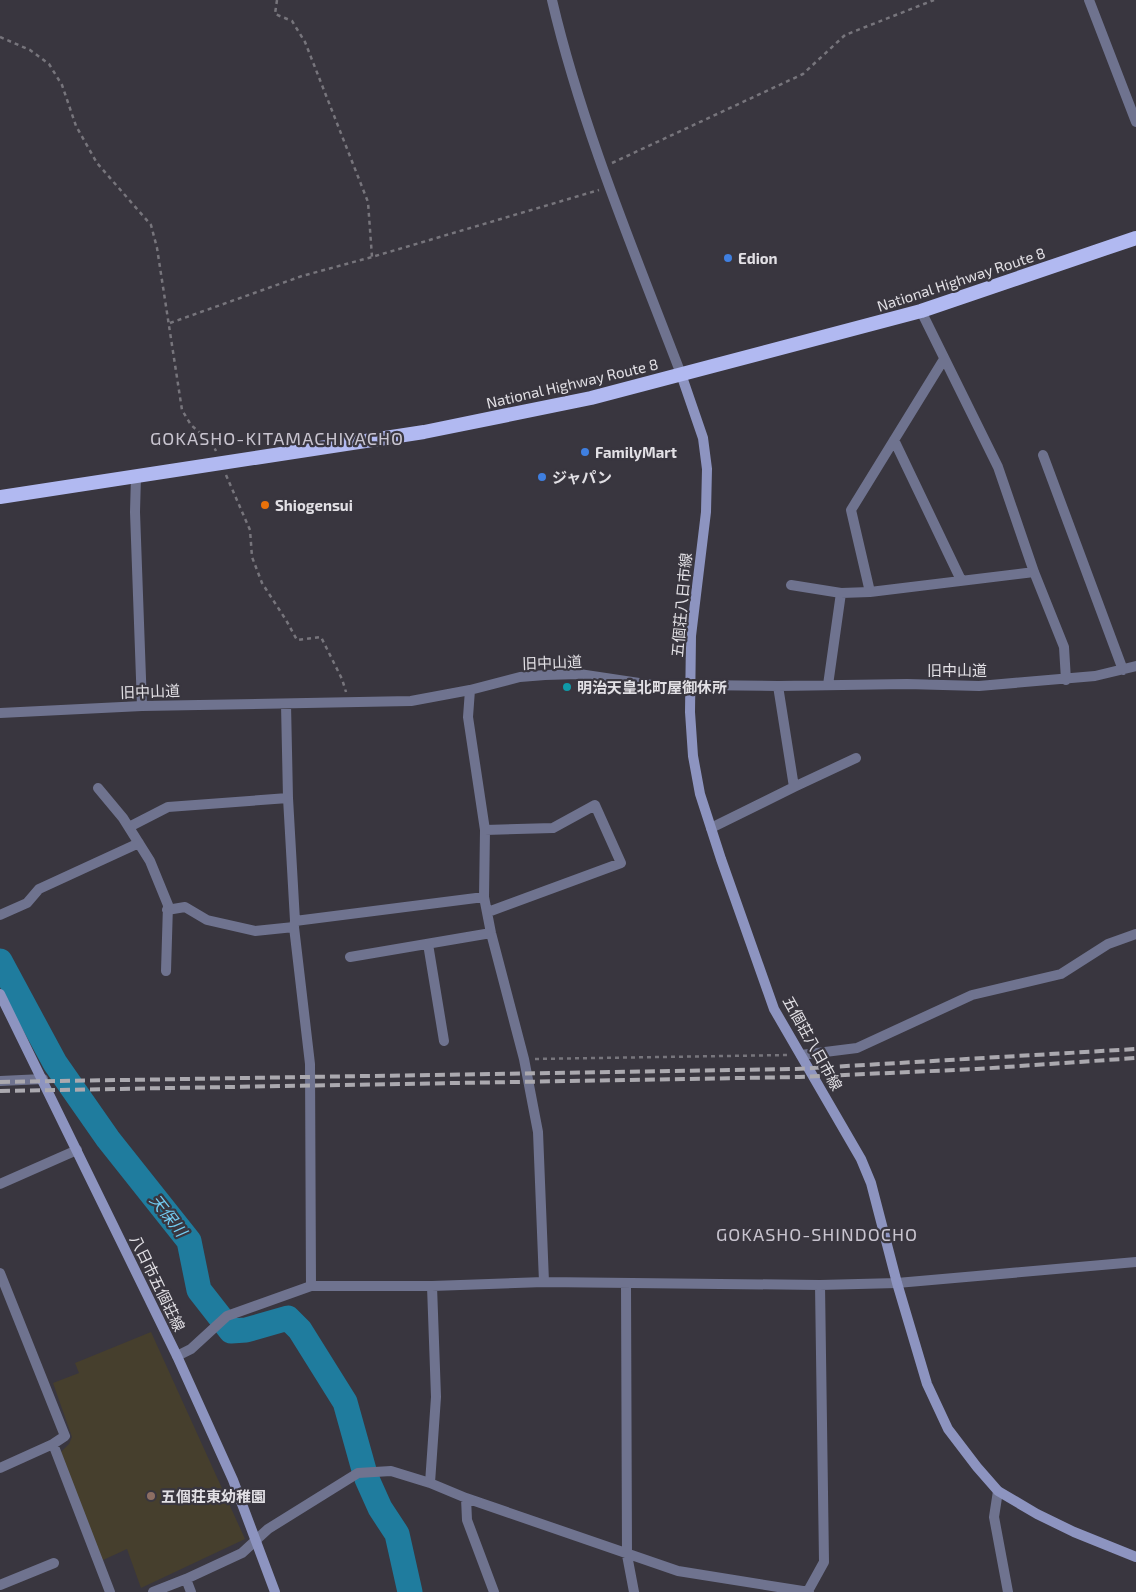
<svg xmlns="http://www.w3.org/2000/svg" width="1136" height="1592" font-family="'Exo 2','Noto Sans JP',sans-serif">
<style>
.education{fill:#463f2d}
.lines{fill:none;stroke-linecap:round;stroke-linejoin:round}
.river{stroke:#1f7c9e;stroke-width:25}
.path{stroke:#77757c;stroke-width:2.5;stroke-dasharray:4 4;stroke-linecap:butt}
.minor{stroke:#6f738f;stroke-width:10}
.tertiary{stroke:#6f738f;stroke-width:10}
.secondary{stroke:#8d94c0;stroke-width:10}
.trunk{stroke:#b1b9f1;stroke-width:14}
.rail{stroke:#aba9af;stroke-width:4;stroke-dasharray:10 5;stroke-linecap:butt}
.shop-dot{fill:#3f7fe0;stroke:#39363f;stroke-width:2}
.food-dot{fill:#e8710a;stroke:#39363f;stroke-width:2}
.culture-dot{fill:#0f9aa8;stroke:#39363f;stroke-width:2}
.education-dot{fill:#8d6e63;stroke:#39363f;stroke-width:2}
.labels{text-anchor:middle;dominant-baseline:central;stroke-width:4.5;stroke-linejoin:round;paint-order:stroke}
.poi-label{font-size:15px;font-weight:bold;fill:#e2e0e5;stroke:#39363f;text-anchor:start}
.street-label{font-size:15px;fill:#e2e0e5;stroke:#39363f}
.water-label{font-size:16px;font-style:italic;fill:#73cdf3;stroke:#39363f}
.quarter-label{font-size:18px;letter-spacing:1px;fill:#c8c4cf;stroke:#39363f}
</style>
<rect width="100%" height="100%" fill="#39363f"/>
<path class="education" d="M 151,1332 L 245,1539 L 141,1588 L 127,1549 L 101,1561 L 61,1452 L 69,1444 L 72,1437 L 53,1383 L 79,1373 L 75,1363 Z"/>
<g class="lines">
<path class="river" d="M 0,961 L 55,1063 L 108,1139 L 189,1241 L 199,1290 L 231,1331 L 246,1330 L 288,1318 L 300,1330 L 345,1402 L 364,1470
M 367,1479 L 380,1508 L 397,1534 L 410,1592"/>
<path class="path" d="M 277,0 L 275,14 L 292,21 L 305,42 L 368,202 L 372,257
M 0,37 L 30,50 L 49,64 L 62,85 L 76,126 L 97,163 L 151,225 L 157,248 L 182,410 L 191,425 L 212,443 L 216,451
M 612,163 L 803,74 L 845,35 L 934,0
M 170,323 L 302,276 L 372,257 L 599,190
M 226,475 L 250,530 L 252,557 L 262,583 L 286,620 L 297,640 L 321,637 L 342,679 L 346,692
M 535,1059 L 787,1055"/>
<path class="minor" d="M 1089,0 L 1136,122
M 921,311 L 998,467 L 1034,572 L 1064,647 L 1066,680
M 944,359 L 851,510 L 870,592 L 1034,572
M 894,440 L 961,580
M 1043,455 L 1123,670
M 136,476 L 135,512 L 142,706
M 791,585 L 841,593 L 870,592
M 828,685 L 841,593
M 778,686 L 794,787 L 856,758
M 470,690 L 468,717 L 485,830 L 484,897 L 491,933 L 524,1059 L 538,1132 L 544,1282
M 286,704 L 288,798 L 295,921 L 294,927 L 310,1064 L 311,1286
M 0,713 L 142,706 L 411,701 L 470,690 L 520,677 L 545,675 L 579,674 L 659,686 L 690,685 L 778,686 L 907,684 L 979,686 L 1095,676 L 1136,666
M 98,788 L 123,818 L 150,861 L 168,905 L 166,971
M 129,827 L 168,807 L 288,798
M 711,828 L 794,787
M 485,830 L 553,828 L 595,805 L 621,863 L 488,912
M 167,910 L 185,907 L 207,920 L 255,931 L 294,927
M 0,915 L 27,903 L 39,889 L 139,843
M 295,921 L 484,897
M 428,944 L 444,1041
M 350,957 L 491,933
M 801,1055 L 857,1048 L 972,995 L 1061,974 L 1108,944 L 1136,934
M 0,1081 L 43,1079
M 0,1184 L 77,1150
M 0,1273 L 65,1436 L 53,1444 L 0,1468
M 626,1284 L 627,1555 L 634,1592
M 177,1356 L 191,1349 L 227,1316 L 311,1286 L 432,1286 L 544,1282 L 820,1285 L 897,1283 L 1136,1262
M 53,1444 L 110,1592
M 430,1483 L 436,1397 L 432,1286
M 998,1491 L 994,1517 L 1008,1592
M 466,1498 L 467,1520 L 494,1592
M 186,1579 L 191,1592
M 0,1585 L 54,1563
M 808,1591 L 824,1562 L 820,1285
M 153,1592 L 186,1579 L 242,1553 L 268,1529 L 358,1473 L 391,1471 L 430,1483 L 466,1498 L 678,1571 L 809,1592"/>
<path class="tertiary" d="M 552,0 C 582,128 634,251 681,374"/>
<path class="secondary" d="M 681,374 L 703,438 L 707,469 L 706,512 L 691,636 L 690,712 L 693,756 L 700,794 L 721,859 L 774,1009 L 861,1159 L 871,1183 L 897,1283 L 927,1384 L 948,1429 L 977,1467 L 998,1491 L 1037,1514 L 1074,1532 L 1136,1557
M 0,994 L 177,1356 L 233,1480 L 275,1592"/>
<path class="trunk" d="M 0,497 L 424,432 L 591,398 L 921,311 L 1136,238"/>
<path class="rail" d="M 0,1082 L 796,1069 L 1136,1049
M 0,1091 L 799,1077 L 977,1069 L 1136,1058"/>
</g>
<g class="shop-dot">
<circle cx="728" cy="258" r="5"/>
<circle cx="585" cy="452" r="5"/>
<circle cx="542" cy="477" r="5"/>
</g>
<circle class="food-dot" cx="265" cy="505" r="5"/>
<circle class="culture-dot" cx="567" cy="687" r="5"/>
<circle class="education-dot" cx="151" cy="1496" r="5"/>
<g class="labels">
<g class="poi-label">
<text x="738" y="258">Edion</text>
<text x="595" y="452">FamilyMart</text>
<text x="552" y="477">ジャパン</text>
<text x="275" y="505">Shiogensui</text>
<text x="577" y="687">明治天皇北町屋御休所</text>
<text x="161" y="1496">五個荘東幼稚園</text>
</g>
<g class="street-label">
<text transform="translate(961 279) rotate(-18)">National Highway Route 8</text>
<text transform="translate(572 383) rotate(-13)">National Highway Route 8</text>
<text transform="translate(681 605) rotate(-85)">五個荘八日市線</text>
<text transform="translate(552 662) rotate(-2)">旧中山道</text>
<text x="957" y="670">旧中山道</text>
<text transform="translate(150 691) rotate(-2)">旧中山道</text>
<text transform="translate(813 1043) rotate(61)">五個荘八日市線</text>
<text transform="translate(158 1283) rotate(64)">八日市五個荘線</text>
</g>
<g class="water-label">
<text transform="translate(169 1215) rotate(52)">天保川</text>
</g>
<g class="quarter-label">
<text x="277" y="438">GOKASHO-KITAMACHIYACHO</text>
<text x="817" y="1234">GOKASHO-SHINDOCHO</text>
</g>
</g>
</svg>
